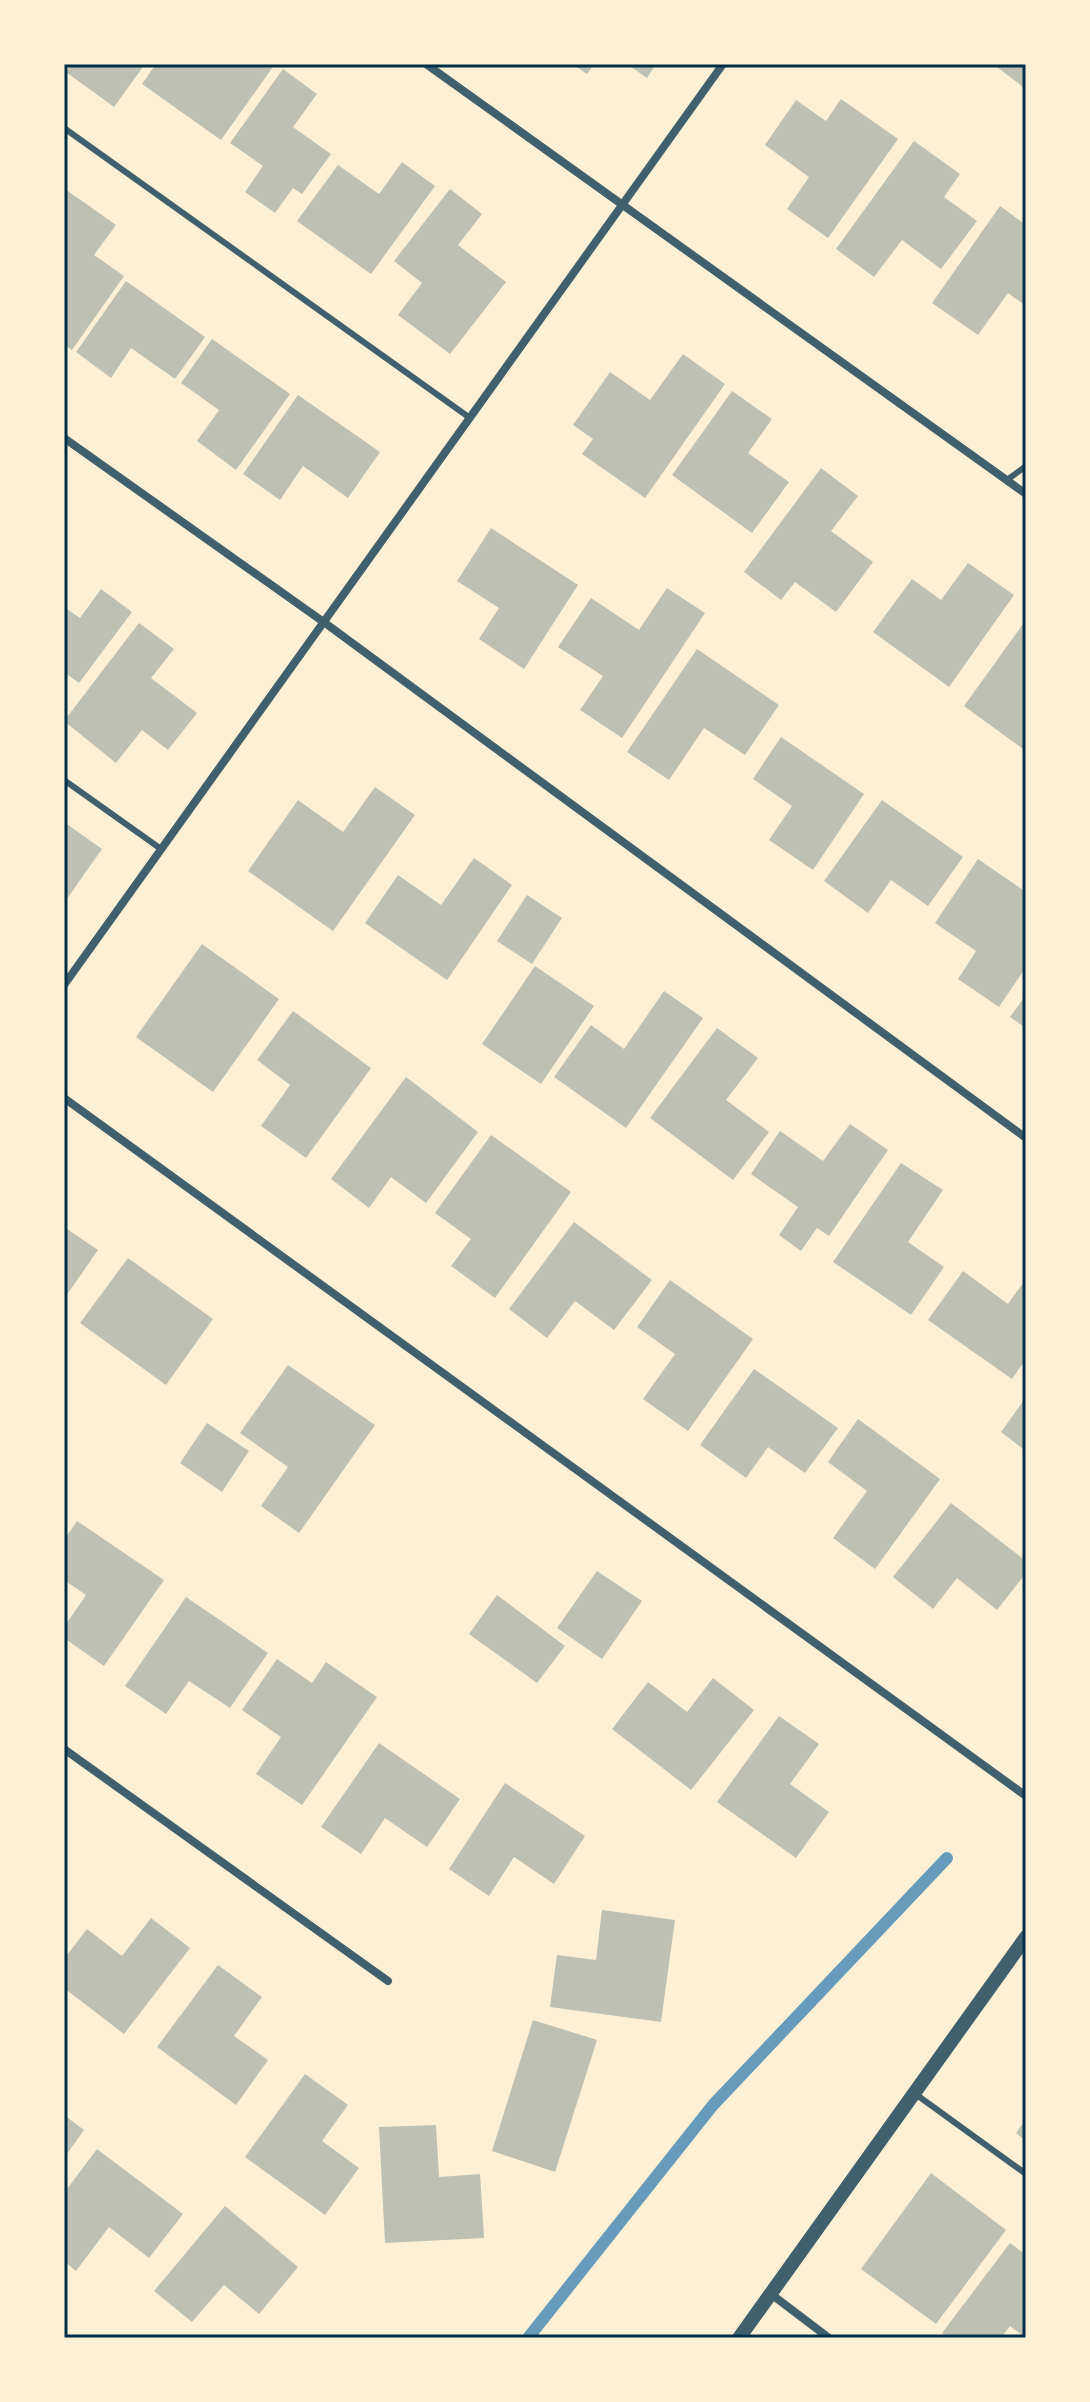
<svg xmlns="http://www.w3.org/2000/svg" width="1090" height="2402" font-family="'Exo 2',sans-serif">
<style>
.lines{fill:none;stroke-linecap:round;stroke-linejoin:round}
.stream{stroke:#669bbc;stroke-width:12}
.building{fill:#bec0b2}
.service{stroke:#3f606c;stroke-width:6}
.minor{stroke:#3f606c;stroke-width:8}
.tertiary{stroke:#3f606c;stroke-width:14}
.neatline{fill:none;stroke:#003049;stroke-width:3}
</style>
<rect width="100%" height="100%" fill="#fdf0d5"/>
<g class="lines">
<path class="stream" d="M 528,2338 L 713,2105 L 947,1858"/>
</g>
<path class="building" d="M 72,64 L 145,64 L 114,107 L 66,72 Z
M 156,64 L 275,64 L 221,140 L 142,84 Z
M 572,64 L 594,64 L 587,74 Z
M 627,64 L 656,64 L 647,78 Z
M 993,64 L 1026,64 L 1026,89 Z
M 283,69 L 317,94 L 293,127 L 331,154 L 302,194 L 293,188 L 275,213 L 245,192 L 263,166 L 230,143 Z
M 841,99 L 898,139 L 828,238 L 787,209 L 809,177 L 765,145 L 796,100 L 826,121 Z
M 914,141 L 960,174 L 944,197 L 977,221 L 941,269 L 902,240 L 874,277 L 836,249 Z
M 402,162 L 435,186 L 371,274 L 297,221 L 338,165 L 379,194 Z
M 65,189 L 116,225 L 94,255 L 124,276 L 72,350 L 64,344 Z
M 450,189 L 482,214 L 458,245 L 506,282 L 450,354 L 398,315 L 422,283 L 394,261 Z
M 1000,206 L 1026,225 L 1026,306 L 1008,293 L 978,335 L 932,303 Z
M 126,281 L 205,337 L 175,379 L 131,348 L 111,378 L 76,352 Z
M 212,339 L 290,394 L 236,470 L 197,441 L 219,410 L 181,383 Z
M 683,354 L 725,384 L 645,498 L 582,454 L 593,439 L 573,425 L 610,372 L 650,400 Z
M 732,391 L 772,419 L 748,453 L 789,482 L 752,533 L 672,475 Z
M 298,395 L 380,452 L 348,498 L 303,466 L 280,500 L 243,474 Z
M 821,468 L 858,496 L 831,531 L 873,562 L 836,612 L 795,582 L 781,600 L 744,572 Z
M 491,528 L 578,585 L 524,669 L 479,639 L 499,608 L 457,581 Z
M 968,563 L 1014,595 L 949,687 L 873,632 L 912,579 L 941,600 Z
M 667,588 L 705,613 L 622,738 L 580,710 L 603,676 L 558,647 L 591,598 L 639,630 Z
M 101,589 L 132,612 L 79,683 L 64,672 L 64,607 L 80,618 Z
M 1026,620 L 1026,751 L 964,706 Z
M 139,623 L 174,649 L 151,678 L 197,713 L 168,750 L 142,730 L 116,763 L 64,721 Z
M 697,649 L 779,705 L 745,755 L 704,728 L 669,780 L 627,752 Z
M 781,737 L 864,794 L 813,870 L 769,840 L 792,806 L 753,779 Z
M 375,787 L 415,815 L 333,931 L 248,871 L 298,800 L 343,832 Z
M 882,800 L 963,857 L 928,906 L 891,880 L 868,913 L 824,881 Z
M 64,822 L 102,849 L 64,903 Z
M 474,858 L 512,885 L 447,980 L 365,923 L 398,875 L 441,905 Z
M 978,859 L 1026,892 L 1026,967 L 999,1007 L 958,979 L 976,951 L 935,923 Z
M 527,895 L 562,918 L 532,964 L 497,941 Z
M 202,944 L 279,999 L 213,1092 L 136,1037 Z
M 535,966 L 594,1006 L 541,1084 L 482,1044 Z
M 664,991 L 703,1018 L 626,1128 L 554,1077 L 591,1025 L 624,1049 Z
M 1026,995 L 1026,1028 L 1010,1017 Z
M 293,1011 L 371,1068 L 306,1158 L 261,1126 L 290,1085 L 257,1060 Z
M 717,1028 L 758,1058 L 726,1100 L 769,1132 L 733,1180 L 650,1118 Z
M 406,1077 L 478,1132 L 426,1203 L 391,1177 L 369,1208 L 331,1179 Z
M 850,1124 L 888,1150 L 829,1236 L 817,1228 L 801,1251 L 779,1235 L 798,1207 L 751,1174 L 780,1131 L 823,1161 Z
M 491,1135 L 571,1192 L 495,1298 L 451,1266 L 471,1239 L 435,1213 Z
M 901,1163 L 943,1190 L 908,1242 L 944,1267 L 911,1315 L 833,1262 Z
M 574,1222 L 652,1280 L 614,1330 L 575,1301 L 547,1338 L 509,1309 Z
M 64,1227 L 98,1250 L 64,1299 Z
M 128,1258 L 213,1319 L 166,1385 L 80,1323 Z
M 963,1271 L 1008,1304 L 1026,1279 L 1026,1359 L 1012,1379 L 928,1320 Z
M 670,1280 L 753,1339 L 688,1431 L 643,1399 L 675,1354 L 637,1327 Z
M 288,1365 L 375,1425 L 299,1533 L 261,1506 L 288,1467 L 240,1433 Z
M 754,1369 L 838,1428 L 805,1473 L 768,1447 L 746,1478 L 700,1445 Z
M 1026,1397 L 1026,1451 L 1001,1432 Z
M 858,1419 L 940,1479 L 875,1569 L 833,1538 L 867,1491 L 828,1462 Z
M 207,1423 L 249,1451 L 222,1492 L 180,1463 Z
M 951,1503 L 1026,1561 L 1026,1573 L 997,1610 L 957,1578 L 933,1609 L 893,1577 Z
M 77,1521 L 164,1580 L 104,1666 L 64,1638 L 64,1627 L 86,1595 L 64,1580 L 64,1540 Z
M 597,1571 L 642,1601 L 602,1659 L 557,1628 Z
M 497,1595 L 565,1646 L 537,1683 L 469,1634 Z
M 186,1597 L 268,1653 L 230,1708 L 189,1681 L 166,1714 L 125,1686 Z
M 277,1659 L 312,1683 L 326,1662 L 377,1697 L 302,1805 L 256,1774 L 281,1737 L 242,1710 Z
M 713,1678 L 754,1710 L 691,1790 L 612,1729 L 648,1682 L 687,1712 Z
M 779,1716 L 819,1744 L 790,1784 L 829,1812 L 796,1858 L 717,1802 Z
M 379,1743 L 460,1799 L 427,1847 L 385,1818 L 361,1854 L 321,1827 Z
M 505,1783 L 585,1836 L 554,1884 L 514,1857 L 489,1896 L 449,1869 Z
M 602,1910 L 675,1920 L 661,2022 L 550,2007 L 557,1955 L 596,1960 Z
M 151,1918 L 190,1948 L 124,2034 L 64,1988 L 64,1959 L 87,1929 L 122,1956 Z
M 218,1965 L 262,1997 L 234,2036 L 268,2060 L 236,2105 L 157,2047 Z
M 533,2020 L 597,2040 L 555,2172 L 492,2151 Z
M 305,2074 L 348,2105 L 322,2141 L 359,2168 L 325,2215 L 245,2157 Z
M 64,2115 L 84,2130 L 64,2158 Z
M 1026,2119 L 1026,2141 L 1016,2133 Z
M 436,2125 L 439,2177 L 480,2174 L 484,2238 L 385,2243 L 379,2127 Z
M 97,2149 L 183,2214 L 149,2258 L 109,2227 L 76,2271 L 64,2261 L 64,2193 Z
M 931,2173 L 1006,2230 L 936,2324 L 861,2269 Z
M 225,2206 L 298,2267 L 259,2314 L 224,2285 L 192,2322 L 154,2291 Z
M 1010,2243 L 1026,2255 L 1026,2338 L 1010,2326 L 1001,2338 L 949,2338 L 942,2333 Z"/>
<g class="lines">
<path class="service" d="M 64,128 L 470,418
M 1007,480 L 1026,466
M 64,780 L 161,849
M 914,2093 L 1026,2174"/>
<path class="minor" d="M 426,64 L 1026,494
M 64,438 L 325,623 L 1026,1138
M 64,985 L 723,64
M 64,1098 L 1026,1796
M 64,1749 L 388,1981
M 771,2294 L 829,2338"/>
<path class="tertiary" d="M 739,2338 L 1026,1937"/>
</g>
<rect width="1090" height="2402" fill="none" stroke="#fdf0d5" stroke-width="132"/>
<rect x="66" y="66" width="958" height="2270" class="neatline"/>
</svg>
